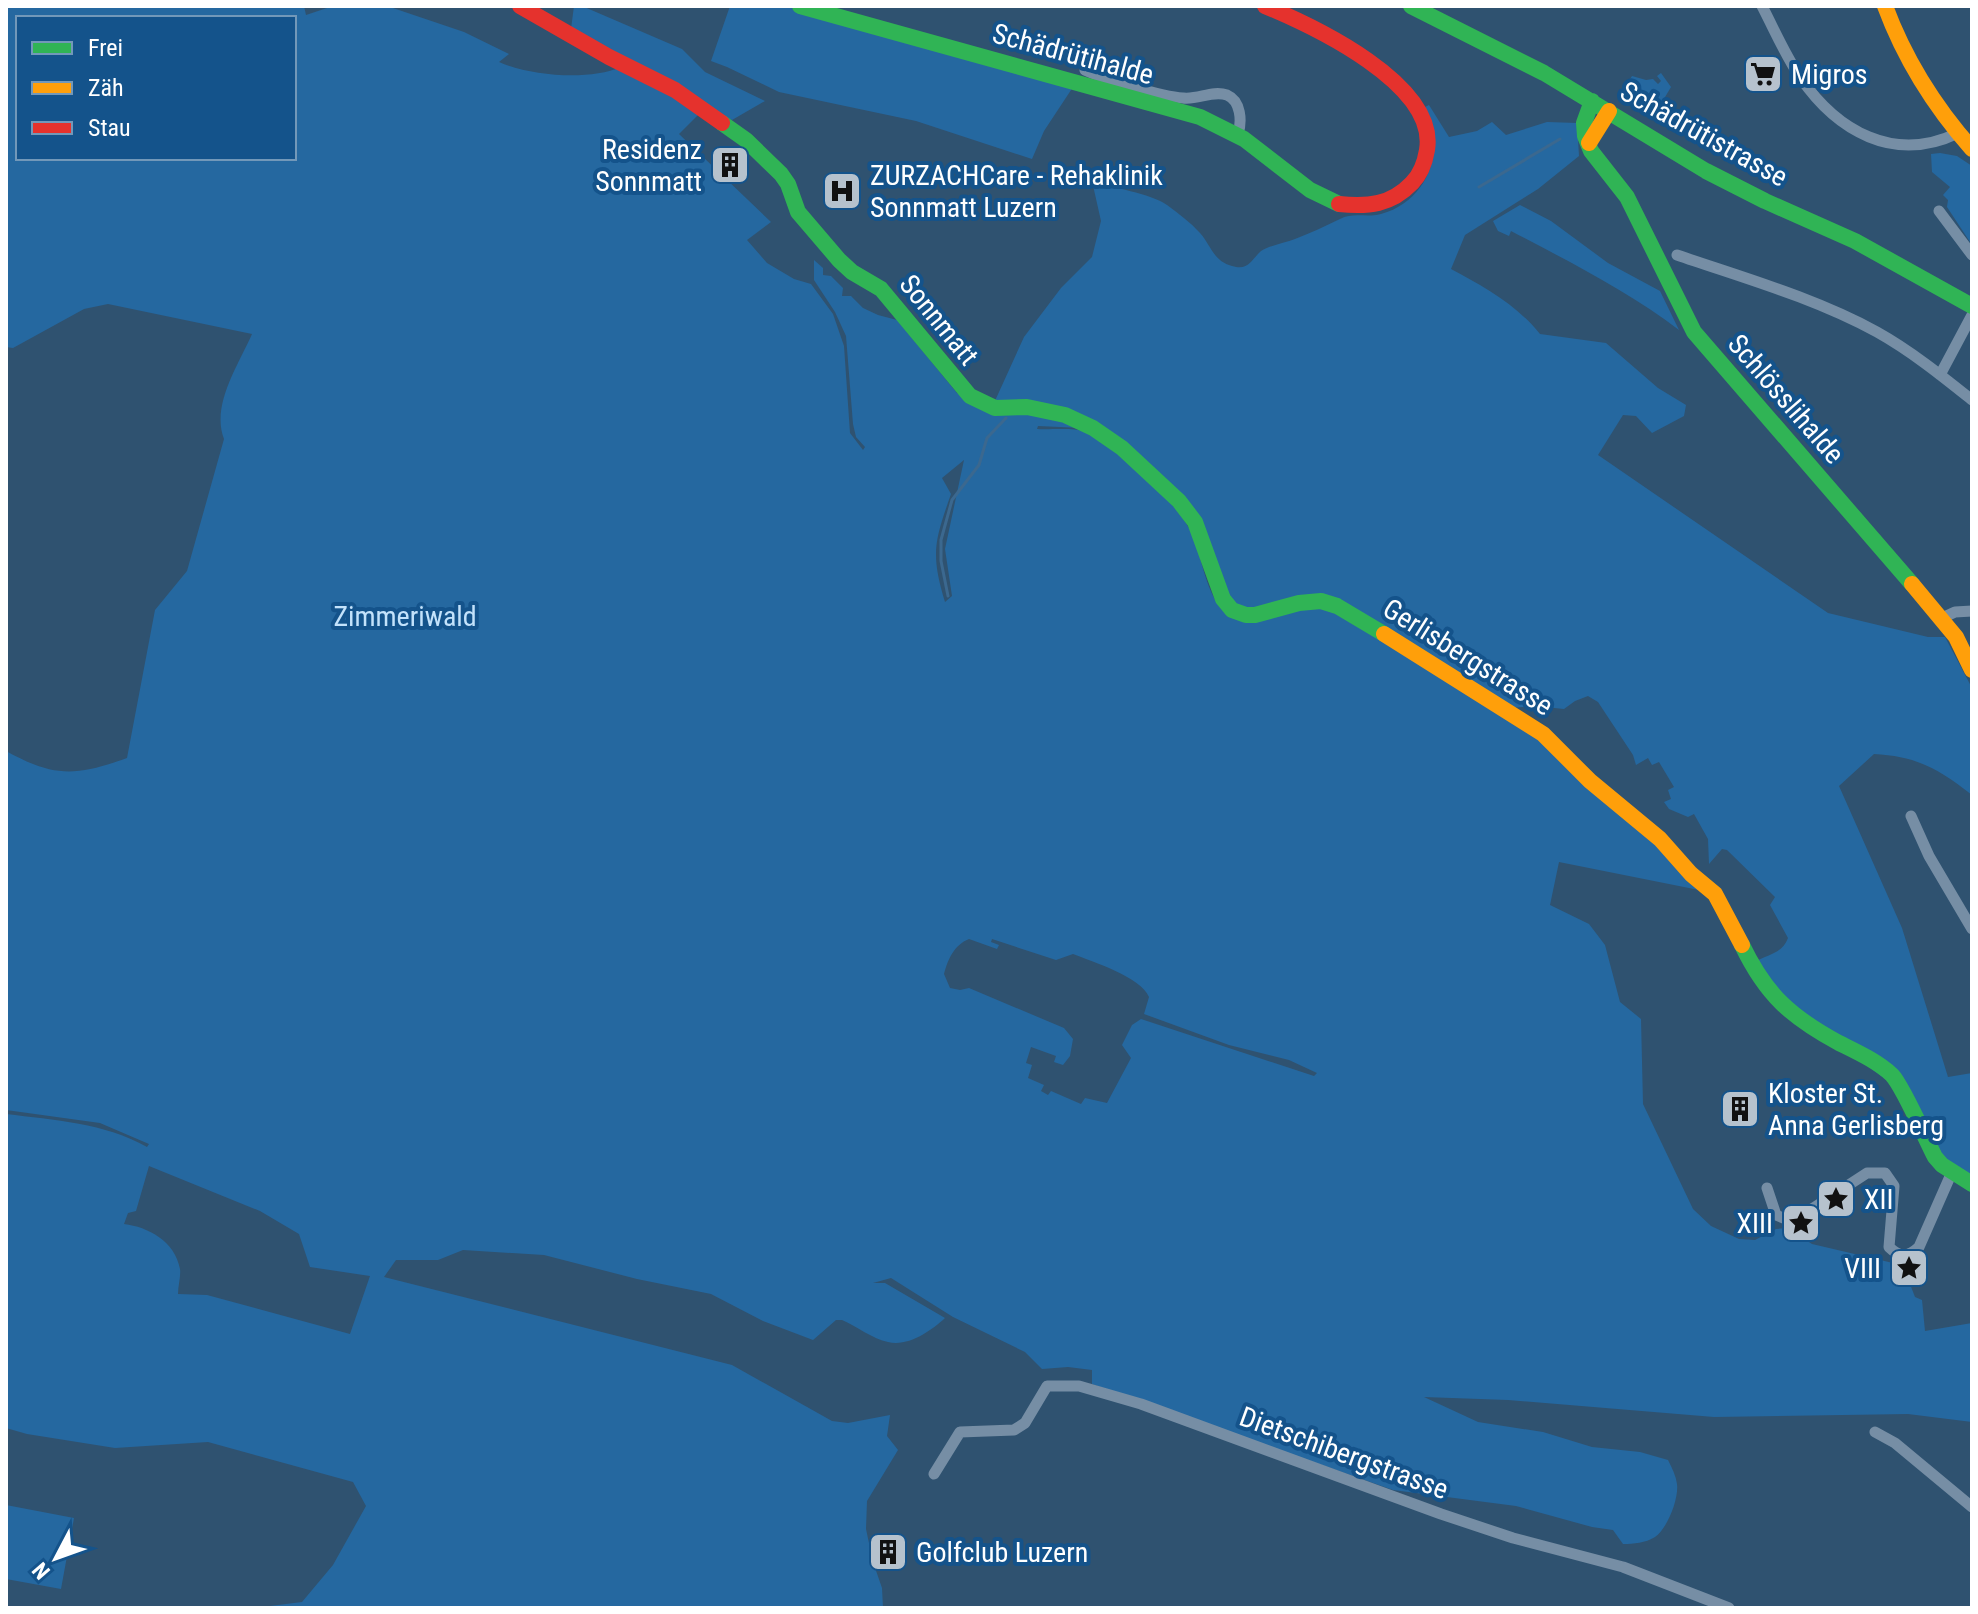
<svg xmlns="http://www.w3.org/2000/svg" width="1978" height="1614" font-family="'Roboto Condensed',sans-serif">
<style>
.green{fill:#2568a0;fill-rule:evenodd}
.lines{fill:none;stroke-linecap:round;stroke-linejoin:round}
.stream{stroke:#3b688f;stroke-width:3}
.street{stroke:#768ea5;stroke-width:11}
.fast{stroke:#30b455;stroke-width:16}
.slow{stroke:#ff9f0a;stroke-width:16}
.jam{stroke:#e5322d;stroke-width:16}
.labels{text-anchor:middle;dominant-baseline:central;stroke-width:8;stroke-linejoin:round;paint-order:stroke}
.street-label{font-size:28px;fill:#fff;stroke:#14538b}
.poi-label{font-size:28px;fill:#fff;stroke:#14538b;text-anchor:start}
.park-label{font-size:28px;fill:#c3e2fb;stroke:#14538b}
</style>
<rect width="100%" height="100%" fill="#2f5270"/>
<path class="green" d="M 6,6 L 304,6 L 306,15 L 333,6 L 387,6 L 464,32 L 509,54 L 499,62 C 531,76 589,81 621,67 L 701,112 L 679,134 L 771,222 L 747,240 L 767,263 L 794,279 L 811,284 L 833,314 L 844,346 L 850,433 L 863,450 L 865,447 L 856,437 L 853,424 L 846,336 L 835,312 L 814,280 L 814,260 L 823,268 L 823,275 L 831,276 L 843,288 L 842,296 L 851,296 L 863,308 L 878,315 L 897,320 L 957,393 L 1034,410 L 1082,428 L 1038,426 L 1037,429 C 1051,430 1073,427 1086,432 C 1118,445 1178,503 1192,534 C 1203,560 1205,592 1225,613 L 1319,604 L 1516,718 L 1626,812 L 1699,890 L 1559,862 L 1550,905 L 1589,924 L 1605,945 L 1620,1002 L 1641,1019 L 1643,1104 L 1693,1209 L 1711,1226 L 1739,1239 L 1755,1240 L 1776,1229 L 1787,1228 L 1812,1244 L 1910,1267 L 1908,1279 L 1915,1297 L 1922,1300 L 1925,1331 L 1972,1323 L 1972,1422 L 1908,1414 L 1714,1417 L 1508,1400 L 1424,1397 L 1478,1422 L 1543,1432 L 1592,1447 L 1640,1452 L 1668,1460 C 1672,1468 1676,1476 1677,1484 C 1679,1499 1667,1529 1655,1537 C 1645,1543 1634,1544 1623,1544 L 1613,1530 L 1592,1527 L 1516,1506 L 1393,1490 L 1092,1384 L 1092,1370 L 1068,1367 L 1042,1369 L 1025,1352 L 953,1317 L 891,1278 L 873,1283 L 885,1283 L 945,1318 C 931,1331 908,1347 888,1342 C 873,1339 856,1326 842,1320 L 836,1320 L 813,1340 L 763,1321 L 711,1294 L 637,1279 L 544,1255 L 463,1250 L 438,1260 L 396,1260 L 384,1277 L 732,1365 L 832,1421 L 848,1423 L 890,1415 L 887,1436 L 898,1450 L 867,1501 L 866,1529 L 873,1562 L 882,1588 L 883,1608 L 253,1608 L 302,1602 L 333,1565 L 366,1506 L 353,1482 L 208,1442 L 115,1448 L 27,1434 L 6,1428 L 6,1114 C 54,1120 105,1123 147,1147 L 149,1144 L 100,1123 L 6,1110 L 6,751 C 55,778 76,776 127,758 L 155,610 L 187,571 L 224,439 C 211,405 238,366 252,334 L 108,304 L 84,309 L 13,348 L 6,347 ZM 18,18 L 294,18 L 294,158 L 18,158 ZM 964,460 L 945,549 L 952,596 L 945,602 C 930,553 935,540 951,494 L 942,478 ZM 969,939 L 997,949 L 999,945 L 991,942 L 992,939 L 1056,960 L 1073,954 C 1093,962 1141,977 1149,997 L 1144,1014 L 1229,1045 L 1289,1060 L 1317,1073 L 1314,1076 L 1141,1019 L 1132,1025 L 1122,1045 L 1131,1058 L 1107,1103 L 1085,1098 L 1081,1104 L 1051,1091 L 1048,1095 L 1041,1091 L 1044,1085 L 1028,1078 L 1032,1065 L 1026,1063 L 1031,1047 L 1056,1056 L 1054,1062 L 1063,1065 L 1070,1056 L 1073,1039 L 1064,1028 L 969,988 L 960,990 L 950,988 L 944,974 C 948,959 954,945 969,939 ZM 149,1166 L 260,1211 L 299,1234 L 310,1267 L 370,1276 L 350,1334 L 207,1295 L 178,1294 C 178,1286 181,1276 180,1269 C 175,1241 148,1227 124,1224 L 128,1213 L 136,1211 Z
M 574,6 L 582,6 L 682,49 L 705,72 L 765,101 L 732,120 L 717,113 L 571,29 Z
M 730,6 L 784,6 L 1073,87 L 1044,131 L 1032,159 L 916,121 L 779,92 L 727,67 L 711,61 Z
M 1661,73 L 1671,87 L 1652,119 L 1618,97 L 1632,76 L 1646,80 L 1653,79 L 1658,84 L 1661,81 L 1657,76 Z
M 1429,105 L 1449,137 L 1477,131 L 1492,122 L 1506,135 L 1547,122 L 1577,123 L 1579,156 L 1538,189 L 1465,235 L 1451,269 C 1483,286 1517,305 1540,334 L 1606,343 L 1658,388 L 1686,405 L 1684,416 L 1652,433 L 1636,416 L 1623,415 L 1598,455 L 1828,613 L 1928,637 L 1945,637 L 1972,688 L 1972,795 C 1939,769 1916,756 1874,754 L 1839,786 L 1902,928 L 1948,1077 L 1972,1073 L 1972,1179 L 1943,1160 L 1910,1097 L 1787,1007 L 1755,962 C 1768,954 1782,954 1788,938 L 1770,905 L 1775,897 L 1727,850 L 1722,849 L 1709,864 L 1708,839 L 1694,814 L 1688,817 L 1669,809 L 1664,802 L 1671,799 L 1668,790 L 1674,787 L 1659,762 L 1652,765 L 1648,758 L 1636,765 L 1633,755 L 1598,702 L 1588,696 L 1575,701 L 1564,709 L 1535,706 L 1510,708 L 1351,608 L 1241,611 L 1225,597 L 1183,501 L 1089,422 L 994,403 L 1024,337 L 1061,288 L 1092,257 L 1101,221 L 1092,181 C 1112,188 1150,193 1167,205 C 1178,213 1190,222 1200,233 C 1211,245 1213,261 1232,266 C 1249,271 1251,260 1261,251 C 1271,245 1285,243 1295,239 C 1311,233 1325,226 1340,219 C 1353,212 1367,218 1381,214 C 1428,201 1447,149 1425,107 Z
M 1940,153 L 1957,156 L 1972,166 L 1972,245 L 1947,207 L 1948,200 L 1943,195 L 1950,187 L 1932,172 L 1931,154 Z
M 1520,205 L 1551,221 L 1608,263 L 1660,291 L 1679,330 C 1628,291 1568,261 1511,231 L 1509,236 L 1498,231 L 1493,221 Z
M 6,1505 L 74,1518 L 61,1589 L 6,1579 Z"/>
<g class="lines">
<path class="stream" d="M 1479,187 L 1560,139
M 948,596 L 941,561 L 941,540 L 952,500 L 979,465 L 987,438 L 1006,418"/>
<path class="street" d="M 1762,6 C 1774,29 1785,55 1800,77 C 1837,131 1894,164 1958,133
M 1085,70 C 1103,79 1163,97 1183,98 C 1198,100 1212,90 1227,95 C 1241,101 1242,121 1238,134
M 1939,211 L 1972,255
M 1677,255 C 1744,278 1815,298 1877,332 C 1911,351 1942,376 1972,400
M 1940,375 L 1972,315
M 1942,618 L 1955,612 L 1972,611
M 1911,816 L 1929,856 L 1972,929
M 1767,1188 L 1776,1215 L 1788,1220 L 1798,1218 L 1867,1173 L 1885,1173 L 1894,1186 L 1889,1247 C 1900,1258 1908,1257 1919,1247 L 1952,1172
M 1875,1432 L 1895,1443 L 1972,1507
M 934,1474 L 960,1432 L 1014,1430 L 1025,1423 L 1047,1386 L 1079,1386 L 1141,1404 L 1441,1514 L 1513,1538 L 1623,1567 L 1729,1608"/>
<path class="fast" d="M 800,6 L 1200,117 L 1244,139 L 1310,190 L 1339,204
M 1411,6 L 1544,73 L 1706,171 L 1765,201 L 1855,241 L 1972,306
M 1592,101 L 1584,123 L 1585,136 L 1591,151 L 1627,197 L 1694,332 L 1912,584
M 722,123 L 746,140 L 781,174 L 788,184 L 798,212 L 839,260 L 852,272 L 881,289 L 970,396 L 995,408 L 1027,407 L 1065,415 L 1093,428 L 1122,448 L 1179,501 L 1195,522 L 1223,599 L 1232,610 L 1246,615 L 1255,615 L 1299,603 L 1321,601 L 1337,606 L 1384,634
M 1742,945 C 1766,995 1791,1017 1839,1043 C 1857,1052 1877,1061 1892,1075 C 1904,1088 1925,1138 1935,1157 L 1942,1165 L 1972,1184"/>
<path class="slow" d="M 1885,6 C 1905,60 1934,106 1972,149
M 1589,143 L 1609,111
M 1912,584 L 1956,637 L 1972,670
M 1384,634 L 1543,734 L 1590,781 L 1660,839 L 1691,874 L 1715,894 L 1742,945"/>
<path class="jam" d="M 520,6 L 609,57 L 675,90 L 722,123
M 1265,6 C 1313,26 1438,84 1427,150 C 1425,162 1421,174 1412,183 C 1391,205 1368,207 1339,204"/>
</g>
<defs>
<symbol id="supermarket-square" viewBox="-11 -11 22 22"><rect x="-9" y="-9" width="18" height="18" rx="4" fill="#b6c2cd" stroke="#14538b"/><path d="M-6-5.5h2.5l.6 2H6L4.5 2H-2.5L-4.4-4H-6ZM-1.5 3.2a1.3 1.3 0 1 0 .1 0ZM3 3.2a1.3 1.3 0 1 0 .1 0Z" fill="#111"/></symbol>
<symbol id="building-square" viewBox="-11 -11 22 22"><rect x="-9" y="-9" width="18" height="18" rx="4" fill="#b6c2cd" stroke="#14538b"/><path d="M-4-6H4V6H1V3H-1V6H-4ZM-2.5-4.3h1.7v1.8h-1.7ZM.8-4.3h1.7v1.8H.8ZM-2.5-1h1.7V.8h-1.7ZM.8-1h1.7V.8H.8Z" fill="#111"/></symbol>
<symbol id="hospital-square" viewBox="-11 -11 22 22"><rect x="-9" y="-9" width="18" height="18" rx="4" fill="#b6c2cd" stroke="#14538b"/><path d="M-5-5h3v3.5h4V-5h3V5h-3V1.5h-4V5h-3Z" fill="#111"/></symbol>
<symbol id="sight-square" viewBox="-11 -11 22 22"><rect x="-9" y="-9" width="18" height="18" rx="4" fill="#b6c2cd" stroke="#14538b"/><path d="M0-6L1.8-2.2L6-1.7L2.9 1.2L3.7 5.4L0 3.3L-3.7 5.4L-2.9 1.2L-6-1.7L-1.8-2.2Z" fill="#111"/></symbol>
</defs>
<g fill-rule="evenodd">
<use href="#supermarket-square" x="1741" y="52" width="44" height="44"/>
<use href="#building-square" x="708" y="143" width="44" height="44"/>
<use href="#hospital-square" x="820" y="169" width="44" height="44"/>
<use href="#building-square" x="1718" y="1087" width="44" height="44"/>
<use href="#sight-square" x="1814" y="1177" width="44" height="44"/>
<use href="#sight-square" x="1779" y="1201" width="44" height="44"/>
<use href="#sight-square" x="1887" y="1246" width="44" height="44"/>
<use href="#building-square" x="866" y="1530" width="44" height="44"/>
</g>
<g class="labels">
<g class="street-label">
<text transform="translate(1073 54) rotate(15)">Schädrütihalde</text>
<text transform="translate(1704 134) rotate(29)">Schädrütistrasse</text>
<text transform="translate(939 320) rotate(51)">Sonnmatt</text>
<text transform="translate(1786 399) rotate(49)">Schlösslihalde</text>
<text transform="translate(1468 657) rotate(32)">Gerlisbergstrasse</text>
<text transform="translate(1344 1453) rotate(20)">Dietschibergstrasse</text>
</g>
<g class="poi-label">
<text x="1791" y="74">Migros</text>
<text x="702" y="149" text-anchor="end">Residenz<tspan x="702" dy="32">Sonnmatt</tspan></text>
<text x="870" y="175">ZURZACHCare - Rehaklinik<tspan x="870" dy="32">Sonnmatt Luzern</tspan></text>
<text x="1768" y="1093">Kloster St.<tspan x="1768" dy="32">Anna Gerlisberg</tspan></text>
<text x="1864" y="1199">XII</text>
<text x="1773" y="1223" text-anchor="end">XIII</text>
<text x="1881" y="1268" text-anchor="end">VIII</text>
<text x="916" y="1552">Golfclub Luzern</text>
</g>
<g class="park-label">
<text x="405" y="616">Zimmeriwald</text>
</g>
</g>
<rect width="1978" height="1614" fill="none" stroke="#ffffff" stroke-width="16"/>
<rect x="16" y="16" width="280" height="144" fill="#14538b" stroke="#7298b9" stroke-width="2"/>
<rect x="32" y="42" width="40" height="12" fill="#30b455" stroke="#7298b9" stroke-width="2"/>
<text x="88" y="56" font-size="24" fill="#ffffff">Frei</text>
<rect x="32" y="82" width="40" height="12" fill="#ff9f0a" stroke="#7298b9" stroke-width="2"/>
<text x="88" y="96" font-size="24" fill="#ffffff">Zäh</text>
<rect x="32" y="122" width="40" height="12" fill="#e5322d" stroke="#7298b9" stroke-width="2"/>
<text x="88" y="136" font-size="24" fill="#ffffff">Stau</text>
<g transform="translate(56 1558) rotate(229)" stroke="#14538b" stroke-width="6" paint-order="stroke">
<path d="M0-6L14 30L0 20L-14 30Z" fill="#ffffff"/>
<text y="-12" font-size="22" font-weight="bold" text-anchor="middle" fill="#ffffff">N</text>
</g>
</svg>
